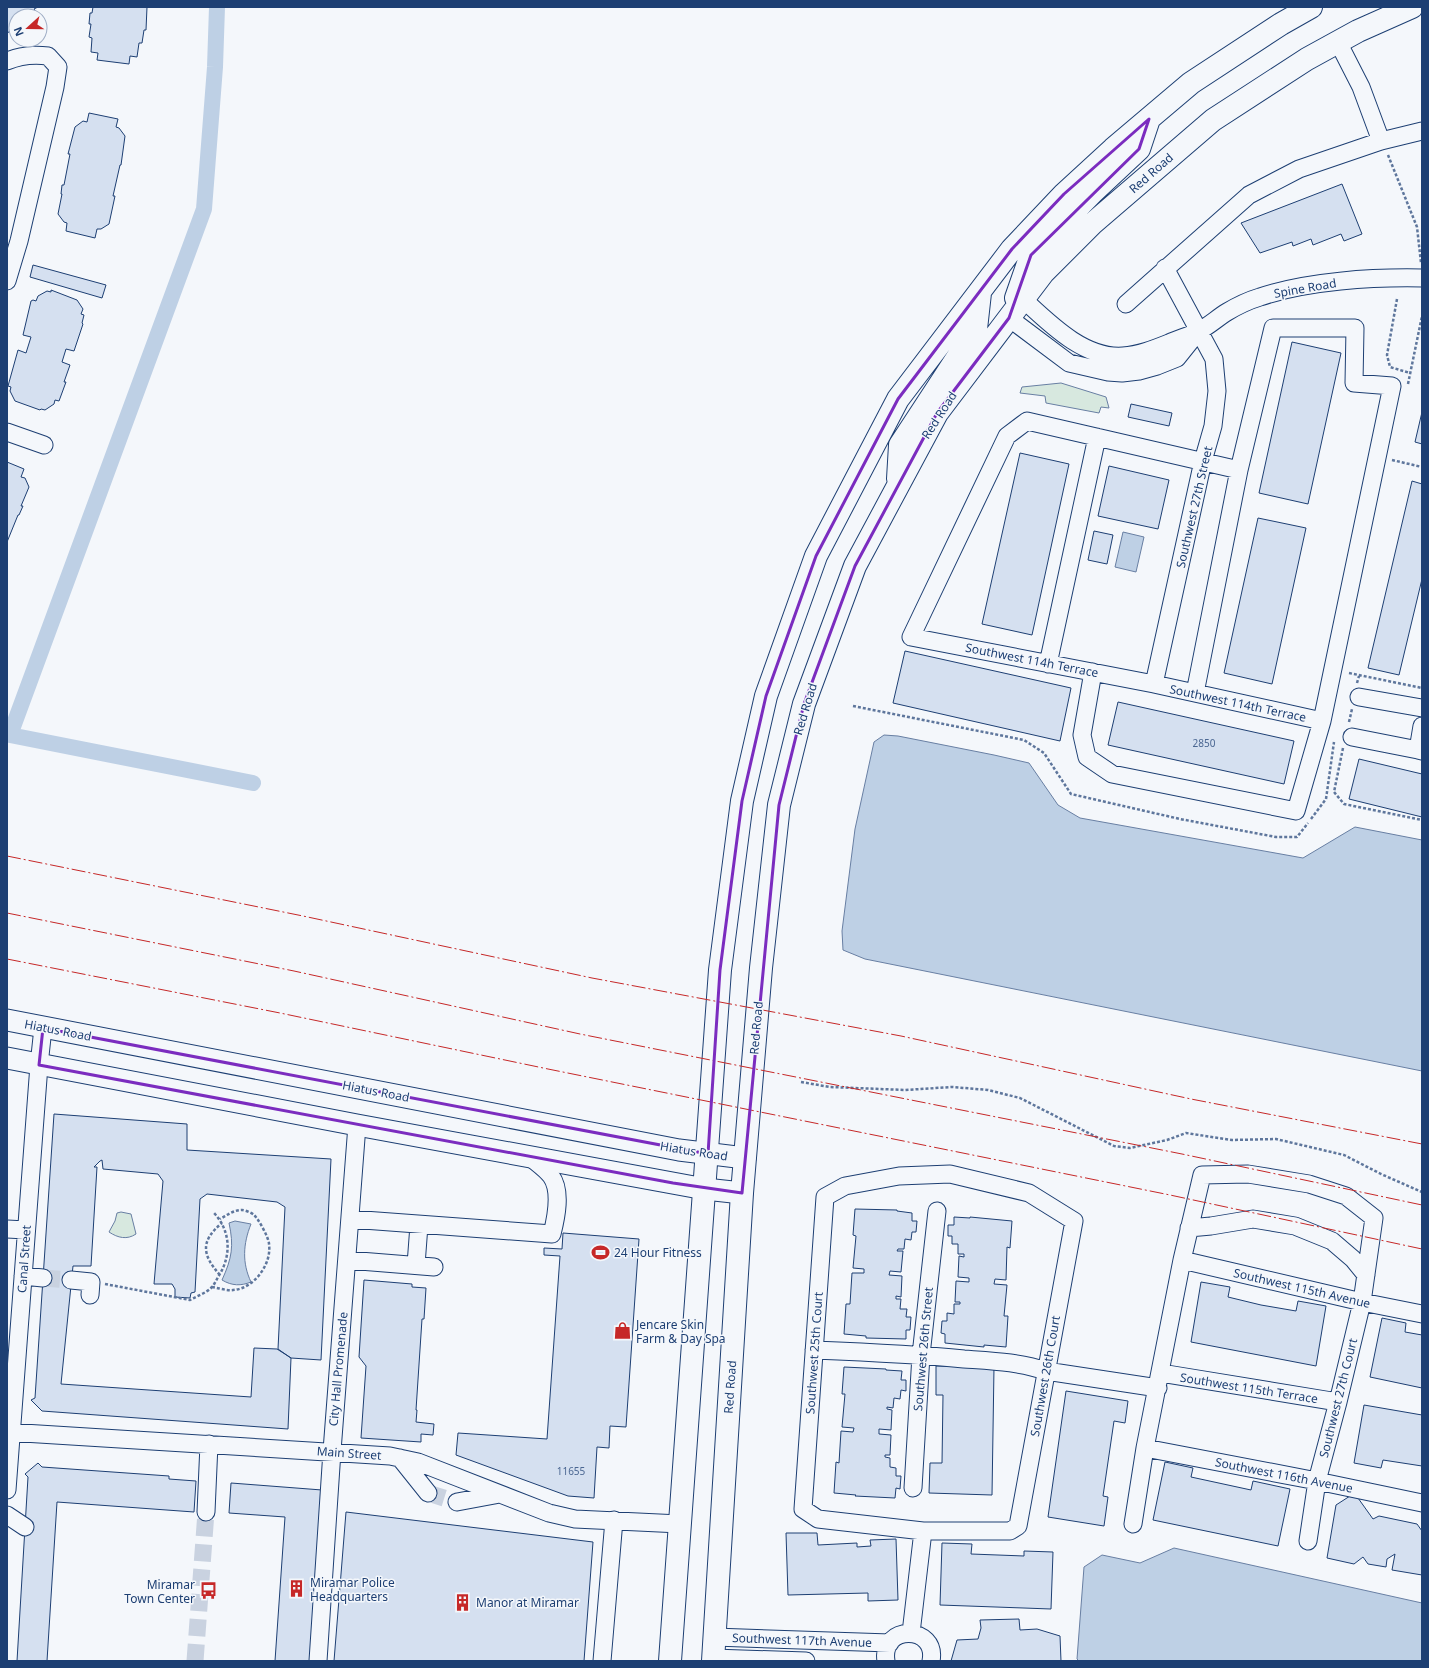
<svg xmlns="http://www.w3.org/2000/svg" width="1429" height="1668" font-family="'Noto Sans',sans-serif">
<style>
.green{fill:#d7e8df;stroke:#687fa3}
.water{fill:#bed0e5;stroke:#687fa3}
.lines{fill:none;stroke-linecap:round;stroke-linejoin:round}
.canal{stroke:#bed0e5;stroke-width:16}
.building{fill:#d5e0f0;stroke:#1d3f73}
.minor-tunnel{stroke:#c9d2e0;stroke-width:17;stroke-dasharray:17 8;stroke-linecap:butt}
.minor-casing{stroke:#1d3f73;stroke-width:19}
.major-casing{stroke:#1d3f73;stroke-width:23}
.highway-casing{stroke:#1d3f73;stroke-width:24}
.path{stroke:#5e769c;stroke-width:2.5;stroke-dasharray:3 2;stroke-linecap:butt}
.minor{stroke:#f4f7fb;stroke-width:17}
.major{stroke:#f4f7fb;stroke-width:21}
.highway{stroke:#f4f7fb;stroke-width:22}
.power{stroke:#c62828;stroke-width:1;stroke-dasharray:14 3 2 3;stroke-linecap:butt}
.marked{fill:none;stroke:#7b2cbf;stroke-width:3;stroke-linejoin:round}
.labels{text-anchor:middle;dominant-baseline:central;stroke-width:3;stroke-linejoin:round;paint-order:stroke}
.number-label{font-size:10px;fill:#4b6792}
.street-label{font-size:12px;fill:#1d3f73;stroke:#f4f7fb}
.poi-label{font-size:12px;fill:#1d3f73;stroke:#f4f7fb;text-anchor:start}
</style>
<rect width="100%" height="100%" fill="#f4f7fb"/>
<path class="green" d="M 1061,383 L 1106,397 L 1109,408 L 1101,407 L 1099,413 L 1046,403 L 1045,396 L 1020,393 L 1022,387 Z
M 121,1212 L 131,1214 L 136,1234 C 127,1240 118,1238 109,1232 L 115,1221 L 117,1213 Z"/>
<path class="water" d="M 1123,532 L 1144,537 L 1136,572 L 1115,567 Z
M 884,735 L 898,736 L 994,755 L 1029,763 L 1058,805 L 1080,818 L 1303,858 L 1355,827 L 1422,840 L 1422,1071 L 865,959 L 843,950 L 842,931 L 855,829 L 874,742 Z
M 235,1221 L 251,1224 C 243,1244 242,1263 251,1282 C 241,1286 232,1286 222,1280 C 232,1258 234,1246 229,1223 Z
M 1174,1548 L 1422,1603 L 1422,1661 L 1079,1661 L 1077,1659 L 1084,1567 L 1102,1555 L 1140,1563 Z"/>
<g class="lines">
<path class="canal" d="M 217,7 L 215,67 L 204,209 L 10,735 L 253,783"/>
</g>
<path class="building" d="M 7,7 L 38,7 L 34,9 L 36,12 L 34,16 L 16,16 L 16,28 L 7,33 Z
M 93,7 L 147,7 L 146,30 L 144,30 L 142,43 L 139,43 L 137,57 L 130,56 L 129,64 L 97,60 L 98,53 L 91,52 L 92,38 L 89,37 L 91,24 L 89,24 L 90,13 L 92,13 Z
M 89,113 L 118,119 L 116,127 L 119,128 L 125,136 L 121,165 L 120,165 L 113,196 L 115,196 L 109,224 L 101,229 L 97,229 L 95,238 L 66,231 L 67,223 L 64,222 L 58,214 L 62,194 L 61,194 L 62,185 L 64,185 L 70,154 L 68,154 L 75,127 L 83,121 L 87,122 Z
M 1342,184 L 1362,234 L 1344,241 L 1341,234 L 1313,245 L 1311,239 L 1293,246 L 1292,242 L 1260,253 L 1241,223 Z
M 33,265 L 106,285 L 102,298 L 30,277 Z
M 51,290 L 77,300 L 83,309 L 81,314 L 84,315 L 82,323 L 83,324 L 74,351 L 66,349 L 62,362 L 70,365 L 64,382 L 66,382 L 59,401 L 55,400 L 54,404 L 45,410 L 41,409 L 40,410 L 15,401 L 10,391 L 11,387 L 8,386 L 18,350 L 26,353 L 31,337 L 23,335 L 31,301 L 33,300 L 36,301 L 38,296 L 47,291 L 51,292 Z
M 1292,342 L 1341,353 L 1308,504 L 1259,493 Z
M 1131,404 L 1172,413 L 1169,426 L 1128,417 Z
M 1422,412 L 1422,444 L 1415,442 Z
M 1020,453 L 1069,464 L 1032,635 L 982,624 Z
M 7,462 L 24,469 L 21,477 L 25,478 L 29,487 L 21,506 L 23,506 L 19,515 L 18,515 L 7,542 Z
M 1109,466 L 1169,480 L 1158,529 L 1098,516 Z
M 1412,481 L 1422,484 L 1422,579 L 1399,675 L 1368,668 Z
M 1258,518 L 1306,528 L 1272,684 L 1224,673 Z
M 1094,531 L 1113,535 L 1107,564 L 1088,560 Z
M 905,651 L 1071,688 L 1060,741 L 893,703 Z
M 1118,702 L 1294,741 L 1284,784 L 1108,745 Z
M 1359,759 L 1422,774 L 1422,817 L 1349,799 Z
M 54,1114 L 187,1124 L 187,1150 L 331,1159 L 321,1360 L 291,1358 L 278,1349 L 285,1207 L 277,1202 L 207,1194 L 200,1199 L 195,1292 L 191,1293 L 190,1298 L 175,1297 L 175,1289 L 172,1284 L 154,1284 L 163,1181 L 158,1174 L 103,1169 L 102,1160 L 100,1161 L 94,1167 L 97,1167 L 91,1266 L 73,1266 L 61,1384 L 251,1397 L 254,1348 L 277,1349 L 291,1358 L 288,1429 L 42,1411 L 31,1400 L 35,1398 Z
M 855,1209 L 897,1210 L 897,1211 L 912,1213 L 912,1221 L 917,1221 L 916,1232 L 912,1232 L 911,1240 L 905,1239 L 904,1249 L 898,1249 L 897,1251 L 903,1251 L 901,1272 L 890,1271 L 889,1275 L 902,1276 L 901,1297 L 896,1296 L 896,1299 L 901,1299 L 900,1309 L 907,1309 L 906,1317 L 911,1317 L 910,1330 L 906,1330 L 906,1339 L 866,1338 L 866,1336 L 844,1334 L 846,1304 L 850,1304 L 852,1273 L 864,1273 L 864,1269 L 853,1268 L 856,1236 L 853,1235 Z
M 954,1217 L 970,1218 L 970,1217 L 1012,1221 L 1010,1248 L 1007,1247 L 1006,1280 L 995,1279 L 994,1284 L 1007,1285 L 1004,1316 L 1008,1316 L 1006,1347 L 984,1345 L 984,1347 L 945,1343 L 945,1334 L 941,1333 L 942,1321 L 947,1321 L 947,1313 L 954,1314 L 954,1304 L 960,1304 L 960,1302 L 955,1302 L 956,1281 L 969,1282 L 969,1278 L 958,1277 L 959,1256 L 964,1257 L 964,1254 L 958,1254 L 958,1244 L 952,1244 L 952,1236 L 948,1236 L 948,1225 L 954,1225 Z
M 563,1233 L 639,1239 L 626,1427 L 610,1426 L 609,1448 L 597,1447 L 594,1498 L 568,1496 L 456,1455 L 458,1433 L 547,1439 L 560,1256 L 544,1255 L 544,1248 L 562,1249 Z
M 364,1280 L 412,1284 L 412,1287 L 426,1288 L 424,1319 L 422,1319 L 416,1410 L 417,1410 L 416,1422 L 434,1424 L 433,1435 L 421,1434 L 421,1442 L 361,1438 L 366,1366 L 359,1357 Z
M 1201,1282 L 1230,1287 L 1228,1297 L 1261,1305 L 1296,1311 L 1298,1301 L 1326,1306 L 1316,1366 L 1191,1342 Z
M 1382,1318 L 1406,1323 L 1405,1332 L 1422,1335 L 1422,1388 L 1370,1377 Z
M 936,1366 L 994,1367 L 992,1495 L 929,1493 L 930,1463 L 942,1463 L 943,1395 L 936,1395 Z
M 844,1367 L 886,1369 L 886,1370 L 902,1371 L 901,1380 L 906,1380 L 906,1391 L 901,1390 L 900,1399 L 894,1398 L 893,1408 L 887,1407 L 887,1409 L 892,1410 L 891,1430 L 879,1429 L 879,1434 L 891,1435 L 890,1455 L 885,1455 L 885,1457 L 890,1458 L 890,1467 L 896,1468 L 896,1476 L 901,1476 L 900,1489 L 896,1488 L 895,1498 L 855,1496 L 856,1495 L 834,1493 L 836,1462 L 839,1463 L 841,1431 L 853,1432 L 854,1428 L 842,1427 L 845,1394 L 842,1394 Z
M 1066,1391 L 1128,1401 L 1125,1423 L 1114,1421 L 1103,1496 L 1108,1497 L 1104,1526 L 1048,1517 Z
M 1364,1405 L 1422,1415 L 1422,1466 L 1383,1460 L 1381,1468 L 1354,1463 Z
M 1165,1462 L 1193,1468 L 1191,1477 L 1251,1490 L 1253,1481 L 1290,1489 L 1278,1546 L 1153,1520 Z
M 38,1463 L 42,1467 L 169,1476 L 169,1479 L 196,1481 L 194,1512 L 57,1502 L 47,1661 L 17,1661 L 28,1477 L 25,1474 Z
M 231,1483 L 322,1490 L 310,1661 L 275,1661 L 285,1517 L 229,1513 Z
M 1350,1496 L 1358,1498 L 1373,1519 L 1379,1516 L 1417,1524 L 1422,1531 L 1422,1575 L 1392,1570 L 1395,1554 L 1387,1559 L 1386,1567 L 1368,1564 L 1363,1557 L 1354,1564 L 1327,1558 L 1336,1505 Z
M 346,1512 L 593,1542 L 584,1661 L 334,1661 Z
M 786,1533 L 817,1533 L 818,1545 L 857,1543 L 857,1547 L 871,1546 L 870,1540 L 896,1539 L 898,1600 L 868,1601 L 868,1593 L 788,1595 Z
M 942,1543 L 972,1544 L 971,1554 L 1024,1556 L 1024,1551 L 1053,1552 L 1051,1609 L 940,1605 Z
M 1019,1619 L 1020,1630 L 1037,1629 L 1060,1636 L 1061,1661 L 951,1661 L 957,1640 L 978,1639 L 981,1628 L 980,1620 Z"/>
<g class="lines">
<path class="minor-tunnel" d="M 43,1278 L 71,1280
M 428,1493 L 457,1502
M 195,1661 L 206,1512"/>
<defs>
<path id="minor" d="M 1338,42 L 1361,87 L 1381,141
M 7,61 C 21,55 33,54 48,56 L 58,67 L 55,87 L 19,241 L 7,281
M 1023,299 C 1049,323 1084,359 1123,356 C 1139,355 1154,349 1169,343 C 1178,339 1188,336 1197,332 C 1208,327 1217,318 1227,312 C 1237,306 1250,300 1260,297 C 1307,281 1373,277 1422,278
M 1126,304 L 1249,195 L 1299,169 L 1381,141 L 1422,131
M 1009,318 L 1069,363 L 1108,372 L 1122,373 L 1139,371 L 1157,366 L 1177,358 L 1197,333
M 7,432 L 44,445
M 1048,664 L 1097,437
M 1093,672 L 1082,735 L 1087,757 L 1112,774 L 1296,811 L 1322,721 L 1392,386 L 1354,383 L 1355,328 L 1273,328 L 1239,470
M 1154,684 L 1203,461 L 1213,426 L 1217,391 L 1214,359 L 1165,268
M 1195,693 L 1239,470 L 1027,421 L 1007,436 L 911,637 L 1154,684 L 1322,721
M 1359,697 L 1422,708
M 1422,726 L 1418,750 L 1422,751
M 1352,737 L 1418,750
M 950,1174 L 1029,1193 L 1074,1221 L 1018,1526 L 1010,1531 L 923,1531 L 818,1519 L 803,1509 L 825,1197 L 845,1186 L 899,1176 Z
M 350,1219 L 552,1234 C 556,1218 562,1191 551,1176 C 546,1169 537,1163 530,1157
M 1189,1228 L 1211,1226 L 1253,1219 L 1295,1226 L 1332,1241 L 1353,1259 L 1366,1275
M 7,1229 L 26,1230
M 347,1260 L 434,1267
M 1182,1260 L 1362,1302 L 1422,1314
M 416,1265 L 419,1225
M 23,1276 L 43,1278
M 71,1280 L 91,1282 L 90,1295
M 814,1350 C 864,1352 914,1354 964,1359 C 992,1361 1020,1362 1046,1371 L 1158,1388
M 1161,1373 L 1338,1402
M 7,1432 L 390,1456 L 418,1462 L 549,1513 L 575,1519 L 680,1524
M 1145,1448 L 1317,1481 L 1422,1503
M 400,1458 L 428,1493
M 913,1488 L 921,1355 L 937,1211
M 7,1490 L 39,1065 L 43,1028
M 457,1502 L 500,1494
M 206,1512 L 209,1444
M 7,1515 L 25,1527
M 1133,1524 L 1145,1448 L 1182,1260 L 1202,1175 L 1248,1174 L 1309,1184 L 1346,1196 L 1374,1218 L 1362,1302 L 1338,1402 L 1317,1481 L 1308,1541
M 911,1633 L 923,1531
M 714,1637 L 890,1643
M 713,1658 L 806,1661
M 318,1661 L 332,1451 L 357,1125
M 602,1661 L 614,1520
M 886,1661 C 880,1624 938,1625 931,1661"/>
<path id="major" d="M 7,1020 L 679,1150 L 745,1158
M 7,1058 L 357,1125 L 705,1189 L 742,1193"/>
<path id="highway" d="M 1016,298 L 1031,255 L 1092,193 L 1139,149 L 1149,119
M 898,479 L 900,445 L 976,329 L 980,293
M 670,1661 L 720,970 L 742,801 L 766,696 L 816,556 L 898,399 L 1012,249 L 1064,194 L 1113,149 L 1191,83 L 1281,24 L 1311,7
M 713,1661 L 742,1193 L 761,968 L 779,805 L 804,704 L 855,566 L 937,413 L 1043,273 L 1092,224 L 1213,120 L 1307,59 L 1358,31 L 1412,7"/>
</defs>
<use href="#minor" class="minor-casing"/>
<use href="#major" class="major-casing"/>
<use href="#highway" class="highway-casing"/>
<path class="path" d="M 1388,155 L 1417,227 L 1421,263
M 1397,299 L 1387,355 L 1390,367 L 1410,373
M 1408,384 L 1422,316
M 1392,460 L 1422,467
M 1349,673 L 1422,688
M 1357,683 L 1359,676
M 853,706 L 1024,740 L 1044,753 L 1071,794 L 1180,819 L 1276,837 L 1297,837 L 1308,823
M 1349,722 L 1352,709
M 1343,748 L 1334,792 L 1344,804 L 1422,820
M 1311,819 L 1326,799 L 1334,742
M 801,1082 L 830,1087 L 905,1090 L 952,1087 L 988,1090 L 1020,1098 L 1114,1146 L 1130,1148 L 1167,1140 L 1186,1133 L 1232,1140 L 1276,1139 L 1344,1155 L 1381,1174 L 1422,1192
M 220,1275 C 202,1255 200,1241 222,1223
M 105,1284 L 190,1300 C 197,1296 206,1293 211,1288 C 214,1285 216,1281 218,1277 C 232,1256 231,1230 213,1212
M 212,1287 C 219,1288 227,1291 233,1290 C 253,1289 272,1265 269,1244 C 269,1238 258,1218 254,1215 C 252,1213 245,1210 242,1210 C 234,1210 227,1215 220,1219"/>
<use href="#minor" class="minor"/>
<use href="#major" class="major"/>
<use href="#highway" class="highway"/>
<path class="power" d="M 7,856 L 303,916 L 592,978 L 901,1036 L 1191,1099 L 1422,1144
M 7,913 L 294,971 L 580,1034 L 1182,1154 L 1422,1205
M 7,959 L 280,1013 L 548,1069 L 1170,1195 L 1422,1249"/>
</g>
<path class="marked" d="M 1149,119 L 1139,149 L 1031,255 L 1009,318 L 937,413 L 855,566 L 804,704 L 779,805 L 742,1193 L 673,1183 L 39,1065 L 43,1028 L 708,1154 L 720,970 L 742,801 L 766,696 L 816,556 L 898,399 L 1012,249 L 1064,194 Z"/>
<defs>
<symbol id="stadium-bare" viewBox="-9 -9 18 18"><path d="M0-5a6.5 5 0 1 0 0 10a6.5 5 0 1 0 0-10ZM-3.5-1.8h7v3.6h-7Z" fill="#c62828" stroke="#f4f7fb" stroke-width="2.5" paint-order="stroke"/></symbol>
<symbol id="shop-bare" viewBox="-9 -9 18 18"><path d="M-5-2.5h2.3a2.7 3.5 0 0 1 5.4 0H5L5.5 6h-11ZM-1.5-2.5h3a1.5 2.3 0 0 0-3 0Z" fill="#c62828" stroke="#f4f7fb" stroke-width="2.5" paint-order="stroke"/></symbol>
<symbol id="building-bare" viewBox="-9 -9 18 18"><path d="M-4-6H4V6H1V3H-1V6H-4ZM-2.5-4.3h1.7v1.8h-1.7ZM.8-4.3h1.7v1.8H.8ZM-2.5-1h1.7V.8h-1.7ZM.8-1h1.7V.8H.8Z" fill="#c62828" stroke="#f4f7fb" stroke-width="2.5" paint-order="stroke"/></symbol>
<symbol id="bus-bare" viewBox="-9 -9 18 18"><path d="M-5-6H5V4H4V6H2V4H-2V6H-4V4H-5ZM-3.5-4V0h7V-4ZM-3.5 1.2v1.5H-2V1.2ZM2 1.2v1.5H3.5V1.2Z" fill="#c62828" stroke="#f4f7fb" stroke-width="2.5" paint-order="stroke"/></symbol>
</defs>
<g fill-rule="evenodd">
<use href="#stadium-bare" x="588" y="1240" width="25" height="25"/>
<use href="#shop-bare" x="610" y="1318" width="25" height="25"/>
<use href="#building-bare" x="284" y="1576" width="25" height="25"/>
<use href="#bus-bare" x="196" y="1578" width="25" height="25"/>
<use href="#building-bare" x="450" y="1590" width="25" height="25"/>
</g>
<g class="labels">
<g class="number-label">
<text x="1204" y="743">2850</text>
<text x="571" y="1471">11655</text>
</g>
<g class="street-label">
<text transform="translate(1151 173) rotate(-41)">Red Road</text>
<text transform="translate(1305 288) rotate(-10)">Spine Road</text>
<text transform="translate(939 415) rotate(-57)">Red Road</text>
<text transform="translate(1194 507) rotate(-77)">Southwest 27th Street</text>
<text transform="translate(1032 660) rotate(11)">Southwest 114h Terrace</text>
<text transform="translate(1238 703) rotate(12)">Southwest 114th Terrace</text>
<text transform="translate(805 709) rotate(-73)">Red Road</text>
<text transform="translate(756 1028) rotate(-85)">Red Road</text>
<text transform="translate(58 1030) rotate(11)">Hiatus Road</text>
<text transform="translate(376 1091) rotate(11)">Hiatus Road</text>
<text transform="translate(694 1151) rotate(9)">Hiatus Road</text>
<text transform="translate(24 1259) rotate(-86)">Canal Street</text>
<text transform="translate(1302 1288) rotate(13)">Southwest 115th Avenue</text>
<text transform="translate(923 1349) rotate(-85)">Southwest 26th Street</text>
<text transform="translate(814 1353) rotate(-86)">Southwest 25th Court</text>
<text transform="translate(338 1369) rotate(-85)">City Hall Promenade</text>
<text transform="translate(1045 1376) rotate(-80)">Southwest 26th Court</text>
<text transform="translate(730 1387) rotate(-86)">Red Road</text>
<text transform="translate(1249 1388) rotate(9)">Southwest 115th Terrace</text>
<text transform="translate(1338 1398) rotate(-76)">Southwest 27th Court</text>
<text transform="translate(349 1453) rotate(4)">Main Street</text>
<text transform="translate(1284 1475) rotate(11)">Southwest 116th Avenue</text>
<text transform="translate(802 1640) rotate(2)">Southwest 117th Avenue</text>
</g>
<g class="poi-label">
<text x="614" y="1252">24 Hour Fitness</text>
<text x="636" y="1324">Jencare Skin<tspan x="636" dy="14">Farm &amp; Day Spa</tspan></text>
<text x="310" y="1582">Miramar Police<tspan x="310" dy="14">Headquarters</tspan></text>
<text x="195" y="1584" text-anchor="end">Miramar<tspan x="195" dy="14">Town Center</tspan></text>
<text x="476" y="1602">Manor at Miramar</text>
</g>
</g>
<rect width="1429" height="1668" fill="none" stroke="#1d3f73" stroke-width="16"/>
<g transform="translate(28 28) rotate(249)"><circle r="19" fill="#f4f7fb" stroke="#9eadc5"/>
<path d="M0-3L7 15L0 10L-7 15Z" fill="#c62828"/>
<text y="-6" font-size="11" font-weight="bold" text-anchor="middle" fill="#1d3f73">N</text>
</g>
</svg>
